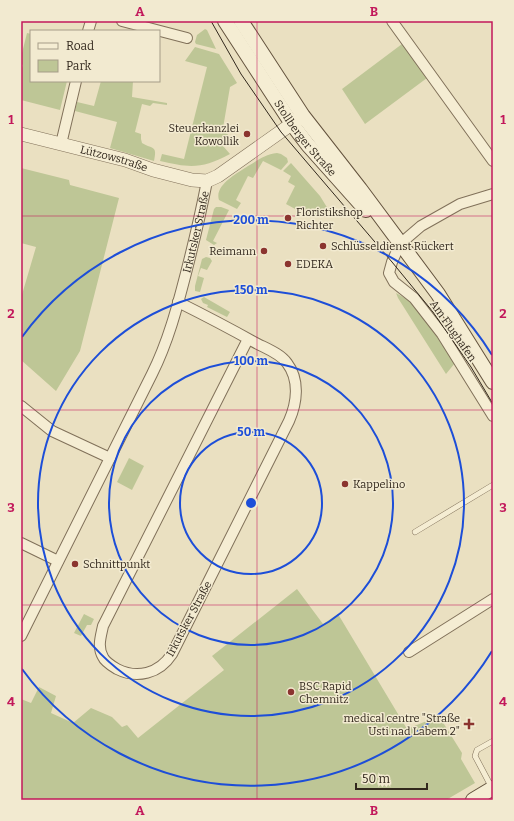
<svg xmlns="http://www.w3.org/2000/svg" width="514" height="821" font-family="Bitter,serif">
<style>
.green{fill:#bec696}
.lines{fill:none;stroke-linecap:round;stroke-linejoin:round}
.service-casing{stroke:#81715a;stroke-width:6}
.minor-casing{stroke:#81715a;stroke-width:12}
.tertiary-casing{stroke:#81715a;stroke-width:14}
.secondary-casing{stroke:#63523d;stroke-width:16}
.service{stroke:#f5edd3;stroke-width:5}
.minor{stroke:#f5edd3;stroke-width:10}
.tertiary{stroke:#f5edd3;stroke-width:13}
.secondary{stroke:#f5edd3;stroke-width:14}
.tram{stroke:#32281d;stroke-width:1}
.grid{fill:none;stroke:#c2185b;stroke-width:1;stroke-opacity:0.55}
.ring{fill:none;stroke:#1d4ed8;stroke-width:2}
.poi-dot{fill:#8b342f;stroke:#f2ead0;stroke-width:1.5}
.labels{text-anchor:middle;dominant-baseline:central;stroke-width:3;stroke-linejoin:round;paint-order:stroke}
.poi-label{font-size:11px;fill:#32281d;stroke:#f2ead0;text-anchor:start}
.street-label{font-size:11px;fill:#32281d;stroke:#f2ead0}
.centre{fill:#1d4ed8;stroke:#f2ead0;stroke-width:2}
.ring-label{font-size:12px;text-anchor:middle;font-weight:bold;fill:#1d4ed8;stroke:#f2ead0;stroke-width:3;stroke-linejoin:round;paint-order:stroke}
.neatline{fill:none;stroke:#c2185b;stroke-width:1.5}
.grid-label{font-size:13px;text-anchor:middle;font-weight:bold;fill:#c2185b}
</style>
<rect width="100%" height="100%" fill="#eae0c1"/>
<path class="green" d="M 205,29 L 207,30 L 216,49 L 196,44 L 195,42 L 197,35 Z
M 27,33 L 31,34 L 31,81 L 67,81 L 60,110 L 21,100 L 21,71 L 23,65 L 21,64 L 21,57 Z
M 402,44 L 427,78 L 365,124 L 342,89 Z
M 195,47 L 219,54 L 237,83 L 230,87 L 223,128 L 231,139 L 223,146 L 230,154 C 202,169 190,168 160,161 L 162,154 L 184,159 L 207,67 L 185,61 Z
M 101,81 L 133,81 L 132,97 L 167,103 L 167,105 L 153,103 L 150,106 L 142,104 L 135,132 L 141,134 L 141,139 L 142,143 C 154,150 157,145 154,161 L 110,148 L 117,122 L 75,111 L 77,102 L 94,106 Z
M 277,153 L 281,154 L 287,158 L 288,162 L 281,170 L 263,161 L 253,178 L 248,176 L 236,200 L 241,203 L 237,209 L 219,200 C 214,185 238,173 248,166 C 257,161 265,154 277,153 Z
M 291,163 L 320,196 L 328,209 L 327,213 L 312,216 L 308,216 L 286,204 L 295,186 L 288,182 L 291,176 L 283,171 Z
M 21,168 L 69,180 L 70,185 L 119,198 L 80,351 L 56,391 L 21,360 L 21,298 L 36,247 L 21,243 Z
M 216,207 L 221,207 L 229,210 L 213,241 L 217,243 L 214,245 L 206,240 L 214,209 Z
M 206,257 L 210,258 L 212,261 L 207,270 L 201,268 L 198,276 L 204,278 L 200,292 L 195,291 L 195,286 L 202,259 Z
M 396,293 L 410,301 L 433,331 L 455,363 L 446,374 L 398,298 Z
M 204,297 L 230,312 L 227,317 L 207,307 L 208,305 L 203,303 L 201,299 Z
M 129,458 L 144,466 L 132,490 L 117,482 Z
M 297,589 L 323,624 L 338,614 L 407,729 L 439,716 L 462,753 L 461,759 L 475,783 L 446,800 L 21,800 L 21,699 L 31,703 L 39,687 L 56,696 L 51,713 L 73,723 L 91,708 L 112,717 L 122,727 L 127,725 L 138,738 L 224,670 L 212,656 Z
M 84,614 L 94,619 L 91,625 L 87,625 L 81,636 L 74,633 Z"/>
<g class="lines">
<defs>
<path id="service" d="M 415,532 L 493,485
M 492,788 L 475,756 L 477,750 L 493,741"/>
<g id="minor">
<path d="M 122,21 L 187,38"/>
<path d="M 392,21 L 493,161"/>
<path d="M 88,31 L 91,21"/>
<path d="M 61,144 L 76,81"/>
<path d="M 493,194 L 460,204 L 421,226 L 400,244 L 392,262 L 389,273 L 394,282 L 414,298 L 442,334 L 493,416"/>
<path d="M 178,302 C 204,315 229,328 254,342 C 265,348 280,353 287,363 C 300,380 297,403 289,421 L 172,654 C 159,674 137,679 117,669 C 112,666 105,662 103,657 C 97,647 101,636 103,626 L 248,339"/>
<path d="M 21,406 L 52,431 L 110,458"/>
<path d="M 21,543 L 58,561"/>
<path id="s1" d="M 21,636 L 152,374 C 168,342 177,308 186,273 C 194,242 201,212 207,181"/>
<path d="M 409,652 L 493,599"/>
</g>
<g id="tertiary">
<path id="s2" d="M 21,134 L 125,160 L 153,170 L 192,180 L 207,181 L 218,176 L 300,118"/>
</g>
<g id="secondary">
<path id="s3" d="M 225,21 L 292,124 L 308,145 L 366,210"/>
<path d="M 241,21 L 303,116 L 360,189 L 438,294 L 493,382"/>
<path d="M 473,800 L 493,788"/>
</g>
</defs>
<use href="#service" class="service-casing"/>
<use href="#minor" class="minor-casing"/>
<use href="#tertiary" class="tertiary-casing"/>
<use href="#secondary" class="secondary-casing"/>
<use href="#service" class="service"/>
<use href="#minor" class="minor"/>
<use href="#tertiary" class="tertiary"/>
<use href="#secondary" class="secondary"/>
<path class="tram" d="M 211,21 L 241,74 L 281,132 L 392,262 L 433,312 L 471,367 L 493,404"/>
</g>
<path class="grid" d="M 257,21 L 257,800M 21,216 L 493,216M 21,410 L 493,410M 21,605 L 493,605"/>
<g class="ring">
<circle cx="251" cy="503" r="71"/>
<circle cx="251" cy="503" r="142"/>
<circle cx="251" cy="503" r="213"/>
<path d="M492 651A283 283 0 0 1 22 669M22 337A283 283 0 0 1 492 355"/>
</g>
<g class="poi-dot">
<circle cx="247" cy="134" r="4"/>
<circle cx="288" cy="218" r="4"/>
<circle cx="323" cy="246" r="4"/>
<circle cx="264" cy="251" r="4"/>
<circle cx="288" cy="264" r="4"/>
<circle cx="345" cy="484" r="4"/>
<circle cx="75" cy="564" r="4"/>
<circle cx="291" cy="692" r="4"/>
<path d="M467 718h4v4h4v4h-4v4h-4v-4h-4v-4h4z"/>
</g>
<g class="labels">
<g class="poi-label">
<text x="239" y="128" text-anchor="end">Steuerkanzlei<tspan x="239" dy="13">Kowollik</tspan></text>
<text x="296" y="212">Floristikshop<tspan x="296" dy="13">Richter</tspan></text>
<text x="331" y="246">Schlüsseldienst Rückert</text>
<text x="256" y="251" text-anchor="end">Reimann</text>
<text x="296" y="264">EDEKA</text>
<text x="353" y="484">Kappelino</text>
<text x="83" y="564">Schnittpunkt</text>
<text x="299" y="686">BSC Rapid<tspan x="299" dy="13">Chemnitz</tspan></text>
<text x="460" y="718" text-anchor="end">medical centre "Straße<tspan x="460" dy="13">Usti nad Labem 2"</tspan></text>
</g>
<g class="street-label">
<text stroke="none"><textPath href="#s3" startOffset="142">Stollberger Straße</textPath></text>
<text stroke="none"><textPath href="#s2" startOffset="96">Lützowstraße</textPath></text>
<text stroke="none"><textPath href="#s1" startOffset="442">Irkutsker Straße</textPath></text>
<text transform="translate(453 331) rotate(55)">Am Flughafen</text>
<text transform="translate(189 619) rotate(-62)">Irkutsker Straße</text>
</g>
</g>
<circle cx="251" cy="503" r="6" class="centre"/>
<g class="ring-label">
<text x="251" y="224">200 m</text>
<text x="251" y="294">150 m</text>
<text x="251" y="365">100 m</text>
<text x="251" y="436">50 m</text>
</g>
<rect width="514" height="821" fill="none" stroke="#f2ead0" stroke-width="44"/>
<rect x="30" y="30" width="130" height="52" fill="#f2ead0" stroke="#a59c88"/>
<rect x="38" y="43" width="20" height="6" fill="#f5edd3" stroke="#a59c88"/>
<text x="66" y="50" font-size="12" fill="#32281d">Road</text>
<rect x="38" y="60" width="20" height="12" fill="#bec696" stroke="#a59c88"/>
<text x="66" y="70" font-size="12" fill="#32281d">Park</text>
<path d="M356 783v6h71v-6" fill="none" stroke="#32281d" stroke-width="2"/>
<text x="362" y="783" font-size="12" fill="#32281d" stroke="#f2ead0" stroke-width="3" paint-order="stroke">50 m</text>
<rect x="22" y="22" width="470" height="777" class="neatline"/>
<g class="grid-label">
<text x="140" y="16">A</text>
<text x="374" y="16">B</text>
<text x="11" y="124">1</text>
<text x="503" y="124">1</text>
<text x="11" y="318">2</text>
<text x="503" y="318">2</text>
<text x="11" y="512">3</text>
<text x="503" y="512">3</text>
<text x="11" y="706">4</text>
<text x="503" y="706">4</text>
<text x="140" y="815">A</text>
<text x="374" y="815">B</text>
</g>
</svg>
